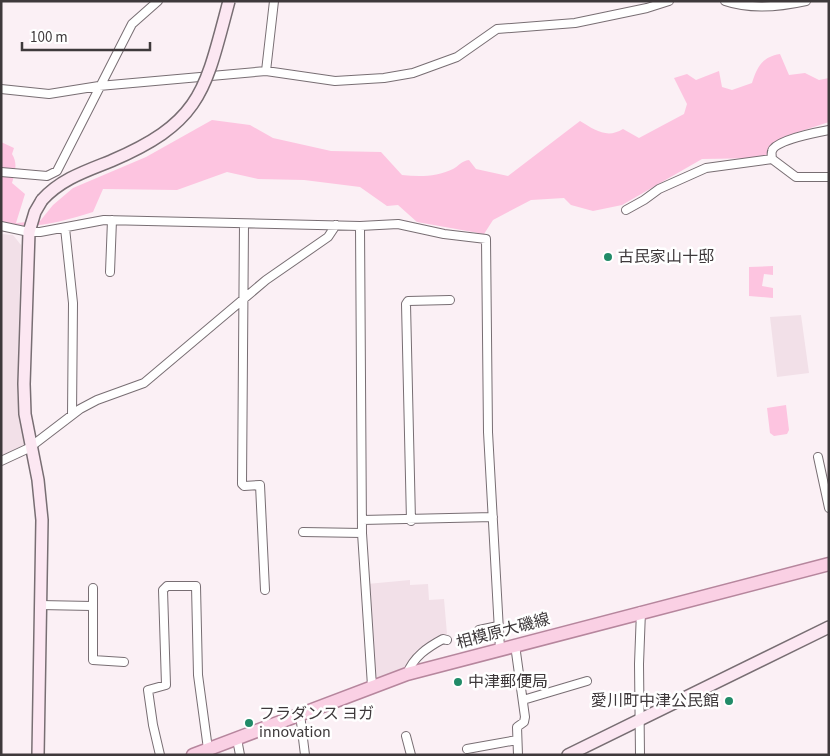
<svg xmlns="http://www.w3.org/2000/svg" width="830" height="756" font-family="'Source Sans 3','Noto Sans JP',sans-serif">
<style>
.built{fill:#f2e0e8}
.green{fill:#fdc4e0}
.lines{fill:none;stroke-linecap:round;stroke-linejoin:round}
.street-casing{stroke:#786e73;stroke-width:10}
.secondary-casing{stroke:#786e73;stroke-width:14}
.primary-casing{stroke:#b6869d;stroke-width:15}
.street{stroke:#fff;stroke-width:8}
.secondary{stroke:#fce7f2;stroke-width:11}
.primary{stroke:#fad0e4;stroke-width:12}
.secondary-bridge-casing{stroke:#786e73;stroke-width:14;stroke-linecap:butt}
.secondary-bridge{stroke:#fce7f2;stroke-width:11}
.poi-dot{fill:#218b68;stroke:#fff;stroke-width:2}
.labels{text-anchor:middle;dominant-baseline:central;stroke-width:5;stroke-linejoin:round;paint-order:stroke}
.poi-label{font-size:16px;fill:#3e393b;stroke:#fff;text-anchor:start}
.street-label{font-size:16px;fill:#3e393b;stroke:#fff}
</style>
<rect width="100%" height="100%" fill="#fbf0f5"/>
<path class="built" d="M 1,234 L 13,235 L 21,245 L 17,395 L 24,445 L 1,456 Z
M 801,315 L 809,373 L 777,377 L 770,317 Z
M 410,580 L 410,585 L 428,584 L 429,600 L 444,599 L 447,634 L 417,653 L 400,673 L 377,681 L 374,678 L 367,584 Z"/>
<path class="green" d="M 780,54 L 789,75 L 805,73 L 819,80 L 829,78 L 829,122 L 783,137 L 772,158 L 702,159 L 622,205 L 593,211 L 571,205 L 564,198 L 531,200 L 493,220 L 484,234 L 417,222 L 398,205 L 387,206 L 360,187 L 304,180 L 258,179 L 227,172 L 177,190 L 103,189 L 93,212 C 64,221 31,231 1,223 L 1,142 L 14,148 L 12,154 C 18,164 15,172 12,183 L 25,194 L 16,223 L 40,221 L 53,205 L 73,188 L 146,157 L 212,120 L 250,125 L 273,138 L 331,151 L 381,152 L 402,175 C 419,177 437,177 453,169 C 459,166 461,161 469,160 L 476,169 L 508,176 L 580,121 C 595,130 607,139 623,129 L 639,138 L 684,114 L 687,104 L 674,78 L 687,74 L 696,80 L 719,71 L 722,87 L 732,90 L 752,83 C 757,67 762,57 780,54 Z
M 773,266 L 773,275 L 764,274 L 762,286 L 773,288 L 773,298 L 749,296 L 749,267 Z
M 786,405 L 789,430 L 787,434 L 774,436 L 770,433 L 767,408 Z"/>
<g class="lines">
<defs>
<path id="street" d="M 274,1 L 266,71 L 335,81 L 384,78 L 413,73 L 457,57 L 497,29 L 575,23 L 647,8 L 669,1
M 725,1 C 751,10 779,7 806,1
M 1,89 L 49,94 L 99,86 L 266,71
M 772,159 C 772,158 771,152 772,151 C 775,140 818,132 829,130
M 1,172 L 47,176 L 57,171 L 132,24 L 158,1
M 626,210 L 644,200 L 659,189 L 706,168 L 772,159 L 796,177 L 829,177
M 244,224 L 242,484 L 244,486 L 260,485 L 265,590
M 1,226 L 29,232 L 40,232 L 104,220 L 360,226 L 362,533 L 372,686
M 360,226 L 398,224 L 444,234 L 486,239 L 488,432 L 500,649
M 65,228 L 73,303 L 72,415
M 110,272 L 112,220
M 818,457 L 829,508
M 1,461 L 29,448 L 80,409 L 97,400 L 144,383 L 266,280 L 328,237 L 336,225
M 362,520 L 493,517
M 411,521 L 406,304 L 408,301 L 450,300
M 303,532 L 362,533
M 93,588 L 93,660 L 124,662
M 40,605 L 92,606
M 479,630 L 498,626
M 515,645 L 525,717 L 524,722 L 517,727 L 518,755
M 407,674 C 413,657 428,647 443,639 L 447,640
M 523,700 L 587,681
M 300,714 L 305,755
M 406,736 L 411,755
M 237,739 L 240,755
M 467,749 L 517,740
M 160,755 L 153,725 L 148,690 L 166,685 L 163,590 L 167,586 L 196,586 L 198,675 L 208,749
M 640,755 L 639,664 L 641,611"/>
<path id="secondary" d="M 38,755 L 42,520 L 38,480 L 25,414 L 24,384 L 29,232 L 35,212 L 42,200
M 568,755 L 829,627"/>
<path id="primary" d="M 193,755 L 407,674 L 829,564"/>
</defs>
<use href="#street" class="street-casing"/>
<use href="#secondary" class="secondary-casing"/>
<use href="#primary" class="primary-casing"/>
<use href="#street" class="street"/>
<use href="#secondary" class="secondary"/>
<use href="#primary" class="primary"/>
<defs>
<path id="secondary-bridge" d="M 42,200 C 61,179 86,171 111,161 C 202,122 205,91 229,1"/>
</defs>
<use href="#secondary-bridge" class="secondary-bridge-casing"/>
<use href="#secondary-bridge" class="secondary-bridge"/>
</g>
<g class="poi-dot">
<circle cx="608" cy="257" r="5"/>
<circle cx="458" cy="682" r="5"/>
<circle cx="729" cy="701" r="5"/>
<circle cx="249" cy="723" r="5"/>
</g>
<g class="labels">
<g class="poi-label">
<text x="618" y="257">古民家山十邸</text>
<text x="468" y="682">中津郵便局</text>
<text x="719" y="701" text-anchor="end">愛川町中津公民館</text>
<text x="259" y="714">フラダンス ヨガ<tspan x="259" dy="18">innovation</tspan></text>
</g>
<g class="street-label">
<text transform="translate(503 631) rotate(-15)">相模原大磯線</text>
</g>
</g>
<rect width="830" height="756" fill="none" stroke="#3e393b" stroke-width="5"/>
<path d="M22 42v8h128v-8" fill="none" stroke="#3e393b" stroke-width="2.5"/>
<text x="30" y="42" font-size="15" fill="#3e393b" stroke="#ffffff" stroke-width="4" paint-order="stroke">100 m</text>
</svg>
